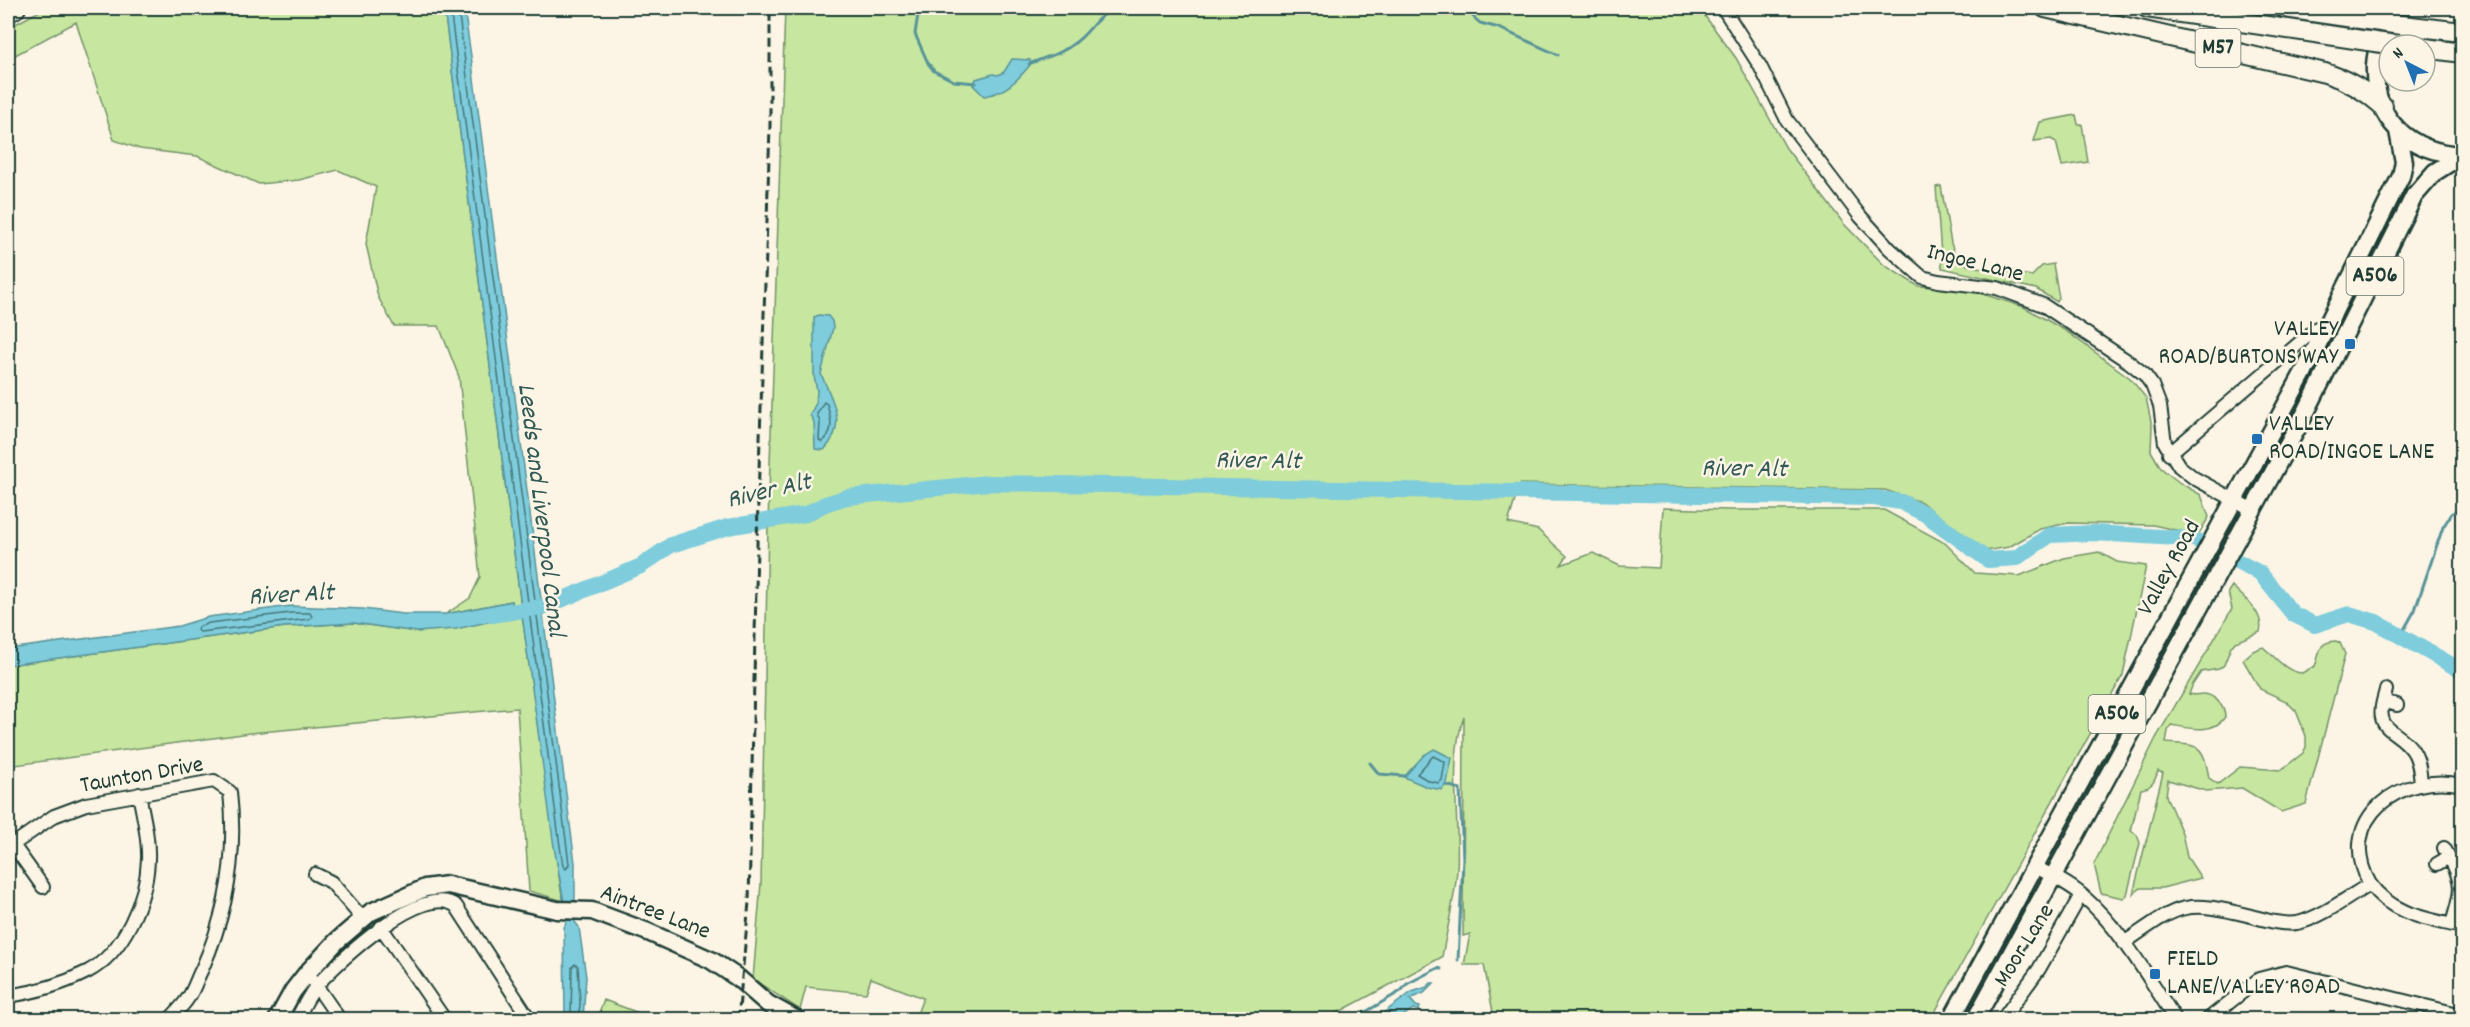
<svg xmlns="http://www.w3.org/2000/svg" width="2470" height="1027" font-family="Dekko,sans-serif">
<style>
.green{fill:#c7e69f;stroke:#73926a;stroke-width:1.5}
.water{fill:#7eccdc;stroke:#589399;stroke-width:1.5}
.lines{fill:none;stroke-linecap:round;stroke-linejoin:round}
.shore{stroke:#457677;stroke-width:1.5}
.stream{stroke:#589399;stroke-width:3}
.river{stroke:#7eccdc;stroke-width:16}
.minor-casing{stroke:#1f3d34;stroke-width:16}
.major-casing{stroke:#1f3d34;stroke-width:21}
.highway-casing{stroke:#1f3d34;stroke-width:22}
.minor{stroke:#fcf5e5;stroke-width:12}
.major{stroke:#fcf5e5;stroke-width:16}
.highway{stroke:#fcf5e5;stroke-width:18}
.rail{stroke:#1f3d34;stroke-width:3;stroke-dasharray:9 4.5;stroke-linecap:butt}
.highway-bridge-casing{stroke:#1f3d34;stroke-width:22;stroke-linecap:butt}
.highway-bridge{stroke:#fcf5e5;stroke-width:18}
.poi-dot{fill:#1f6fb2;stroke:#fcf5e5;stroke-width:2}
.labels{text-anchor:middle;dominant-baseline:central;stroke-width:5;stroke-linejoin:round;paint-order:stroke}
.shield{fill:#fcf5e5;stroke:#617469;stroke-width:1.5}
.shield-label{font-size:22px;font-weight:bold;fill:#1f3d34}
.street-label{font-size:24px;fill:#1f3d34;stroke:#fcf5e5}
.poi-label{font-size:24px;fill:#1f3d34;stroke:#fcf5e5;text-anchor:start}
.water-label{font-size:26px;font-style:italic;fill:#325a56;stroke:#fcf5e5}
</style>
<rect width="100%" height="100%" fill="#fcf5e5"/>
<filter id="ink" filterUnits="userSpaceOnUse"><feTurbulence type="fractalNoise" baseFrequency=".0167" numOctaves="2"/><feDisplacementMap in="SourceGraphic" scale="12" xChannelSelector="R" yChannelSelector="G"/><feConvolveMatrix kernelMatrix="1 2 1 2 8 2 1 2 1" color-interpolation-filters="sRGB"/></filter>
<g filter="url(#ink)">
<path class="green" d="M 45,8 L 444,8 L 523,622 L 561,890 L 564,901 L 529,891 L 517,708 L 250,733 L 8,766 L 8,665 L 285,627 L 354,623 L 417,632 L 512,601 L 446,614 L 470,598 L 480,577 L 459,377 L 439,326 L 394,326 L 378,297 L 366,244 L 376,187 L 338,170 L 299,180 L 259,184 L 197,156 L 140,149 L 114,140 L 76,22 L 8,59 L 8,28 Z
M 785,8 L 1699,8 L 1736,58 L 1786,148 L 1844,224 L 1884,265 L 1918,286 L 1967,289 L 2024,307 L 2066,331 L 2130,378 L 2146,398 L 2152,426 L 2151,451 L 2161,468 L 2180,483 L 2201,495 L 2209,517 L 2198,535 L 2153,525 L 2068,523 L 2040,529 L 2009,547 L 1985,551 L 1921,502 L 1885,490 L 1520,484 L 1508,523 L 1538,530 L 1567,556 L 1561,565 L 1593,553 L 1620,566 L 1659,568 L 1663,508 L 1729,510 L 1884,510 L 1945,543 L 1975,573 L 2019,576 L 2064,558 L 2099,552 L 2117,562 L 2146,566 L 2123,675 L 1931,1019 L 1491,1019 L 1493,1012 L 1484,965 L 1464,965 L 1470,934 L 1463,936 L 1464,717 C 1448,757 1460,826 1457,870 C 1455,899 1447,929 1442,957 L 1326,1019 L 915,1019 L 923,998 L 871,978 L 866,993 L 806,987 L 800,1010 L 753,979 L 761,883 L 768,524 Z
M 2076,115 L 2078,124 L 2082,124 L 2088,162 L 2062,166 L 2056,142 L 2051,139 L 2034,141 L 2040,122 Z
M 1941,186 L 1951,243 L 1957,261 L 1970,266 L 2032,276 L 2042,266 L 2053,264 L 2059,298 L 2057,302 L 2036,289 L 1942,268 L 1936,187 Z
M 2232,586 C 2244,598 2265,613 2260,632 L 2235,642 L 2231,647 L 2224,665 L 2219,669 L 2201,672 L 2193,684 L 2189,694 C 2195,696 2197,694 2203,694 C 2214,694 2225,706 2225,717 C 2213,735 2189,728 2171,725 L 2168,731 L 2166,743 C 2200,745 2203,744 2209,778 L 2218,784 L 2240,767 L 2281,770 L 2303,753 L 2306,747 L 2306,736 L 2296,711 L 2286,701 L 2260,689 L 2243,660 L 2253,651 L 2263,647 C 2275,657 2286,672 2302,673 L 2315,666 C 2321,654 2316,642 2336,641 L 2340,643 L 2345,654 L 2306,804 L 2281,812 L 2242,788 L 2206,791 L 2168,780 L 2166,796 L 2182,833 L 2187,857 L 2201,878 L 2162,888 L 2141,888 L 2133,894 L 2163,773 L 2158,771 C 2155,781 2152,788 2141,789 L 2131,831 L 2137,835 L 2140,843 L 2127,895 L 2123,898 L 2101,893 L 2094,864 L 2156,738 L 2232,609 L 2228,592 Z
M 604,1000 L 655,1019 L 597,1019 Z"/>
<path class="water" d="M 444,8 L 464,8 L 472,63 L 575,863 L 575,922 L 579,927 L 586,977 L 583,1019 L 565,1019 L 564,928 L 567,919 L 554,847 L 523,622 Z
M 1012,59 L 1030,60 L 1030,65 C 1017,81 1005,93 984,96 L 973,85 L 976,79 L 993,74 L 998,75 L 1004,72 Z
M 819,315 L 828,316 L 832,321 L 833,328 L 821,374 C 833,401 848,425 824,450 L 815,449 L 814,422 L 810,415 L 816,403 L 817,391 L 814,376 L 814,317 Z
M 512,601 L 515,616 L 456,629 L 417,632 L 354,623 L 285,627 L 8,665 L 8,649 L 179,626 L 208,617 L 291,606 L 363,609 L 403,614 L 446,614 Z
M 1434,749 L 1452,758 L 1447,783 L 1442,790 L 1427,787 L 1404,777 L 1424,755 Z
M 1431,983 L 1434,983 L 1424,993 L 1410,999 L 1416,1006 L 1420,1007 L 1419,1011 L 1413,1009 L 1403,1016 L 1396,1017 L 1392,1014 L 1382,1019 L 1375,1019 L 1412,992 L 1427,987 Z"/>
<g class="lines">
<path class="shore" d="M 450,8 L 560,846 L 563,866 L 566,869 L 569,864 L 557,770 L 458,8
M 824,402 L 827,404 C 831,418 835,433 822,442 L 819,440 L 820,422 L 817,414 Z
M 291,613 L 310,613 L 312,617 L 309,619 L 200,632 L 197,630 L 199,627 L 209,623 Z
M 1433,756 L 1445,762 L 1442,780 L 1439,783 L 1429,781 L 1417,774 Z
M 571,1020 L 572,967 L 575,964 L 578,966 L 580,1004 L 578,1020"/>
<path class="stream" d="M 919,8 L 915,34 L 928,63 L 934,71 L 954,81 L 976,83
M 1444,8 L 1470,14 L 1480,23 L 1499,28 L 1558,55
M 1029,64 C 1045,57 1062,54 1076,42 C 1093,29 1093,19 1115,8
M 2401,635 L 2415,610 L 2443,527 L 2452,513 L 2462,508
M 1370,763 L 1379,774 L 1405,776
M 1446,785 L 1460,789 L 1463,859 L 1458,960
M 1352,1020 L 1401,991 L 1407,984 L 1438,968 L 1441,969"/>
<path class="river" d="M 492,615 L 547,606 L 641,566 L 671,545 L 728,527 L 806,514 L 825,504 L 847,497 L 988,483 L 1874,498 L 1901,502 L 1925,514 L 1988,560 L 2016,558 L 2050,535 L 2094,533 L 2194,539 L 2260,573 L 2293,614 L 2315,625 L 2349,614 L 2376,622 L 2462,671"/>
<defs>
<path id="minor" d="M 1723,8 L 1760,66 L 1787,120 L 1860,216 L 1890,249 L 1922,277 L 1938,281 L 1997,288 L 2043,305 L 2129,362 L 2144,374 L 2152,385 L 2160,406 L 2165,443 L 2179,466 L 2194,478 L 2253,510
M 2169,454 L 2317,328
M 2386,690 L 2383,701 L 2397,705
M 2383,701 C 2375,733 2399,729 2413,751 C 2419,760 2420,772 2421,783
M 13,845 L 43,887
M 8,848 L 54,816 L 86,804 L 214,781 L 230,792 C 237,853 227,913 202,969 C 197,978 194,990 188,998 C 183,1006 175,1013 169,1020
M 2449,857 C 2466,885 2460,895 2452,924
M 2437,864 L 2449,857 L 2444,848
M 2035,867 C 2051,875 2068,883 2082,895 C 2121,929 2148,977 2176,1020
M 315,874 L 331,882 L 363,919
M 2370,884 C 2334,819 2401,771 2462,785
M 381,927 L 445,1020
M 2124,943 C 2180,904 2183,899 2251,916 C 2266,920 2281,925 2297,923 C 2319,919 2350,896 2370,884 C 2392,915 2428,919 2462,927
M 313,981 L 340,1020
M 8,996 C 36,992 61,985 87,972 C 124,953 147,898 148,859 C 149,838 143,815 139,794
M 296,1020 C 303,1008 309,994 318,984 C 340,960 424,881 456,906 L 530,1020
M 2002,1020 L 2039,969 L 2081,895
M 2207,1020 L 2259,979 L 2286,972 L 2462,1015"/>
<path id="major" d="M 2390,8 C 2384,26 2376,47 2375,66 C 2373,121 2410,152 2462,155
M 277,1020 L 293,991 L 307,973 L 337,941 L 371,912 L 425,888 L 448,885 L 557,910 L 592,911 L 648,932 L 711,960 L 738,978 L 768,1004 L 797,1020
M 1951,1020 L 2306,368 L 2401,176 L 2404,162 L 2398,131
M 1975,1020 L 2306,412 L 2414,196 L 2435,172 L 2462,155"/>
<path id="highway" d="M 2045,8 L 2325,73 C 2348,80 2365,90 2383,106
M 2147,8 L 2368,41
M 2285,8 L 2374,21
M 8,13 L 16,8
M 2394,24 L 2462,32
M 2425,48 L 2462,53"/>
</defs>
<use href="#minor" class="minor-casing"/>
<use href="#major" class="major-casing"/>
<use href="#highway" class="highway-casing"/>
<use href="#minor" class="minor"/>
<use href="#major" class="major"/>
<use href="#highway" class="highway"/>
<path class="rail" d="M 738,1020 L 749,902 L 758,501 L 770,126 L 770,8"/>
<defs>
<path id="highway-bridge" d="M 2374,21 L 2394,24
M 2368,41 L 2389,44"/>
</defs>
<use href="#highway-bridge" class="highway-bridge-casing"/>
<use href="#highway-bridge" class="highway-bridge"/>
</g>
</g>
<g class="poi-dot">
<rect x="2344" y="338" width="12" height="12" rx="3"/>
<rect x="2251" y="433" width="12" height="12" rx="3"/>
<rect x="2149" y="968" width="12" height="12" rx="3"/>
</g>
<g class="labels">
<g class="shield">
<rect x="2195.5" y="29" width="45" height="38" rx="4.5"/>
<rect x="2346.5" y="257" width="57" height="38" rx="4.5"/>
<rect x="2088.5" y="695" width="57" height="38" rx="4.5"/>
</g>
<g class="shield-label">
<text x="2218" y="48">M57</text>
<text x="2375" y="276">A506</text>
<text x="2117" y="714">A506</text>
</g>
<g class="street-label">
<text transform="translate(1975 264) rotate(14)">Ingoe Lane</text>
<text transform="translate(2170 568) rotate(-61)">Valley Road</text>
<text transform="translate(142 776) rotate(-10)">Taunton Drive</text>
<text transform="translate(655 913) rotate(21)">Aintree Lane</text>
<text transform="translate(2025 946) rotate(-58)">Moor Lane</text>
</g>
<g class="poi-label">
<text x="2338" y="330" text-anchor="end">VALLEY<tspan x="2338" dy="28">ROAD/BURTONS WAY</tspan></text>
<text x="2269" y="425">VALLEY<tspan x="2269" dy="28">ROAD/INGOE LANE</tspan></text>
<text x="2167" y="960">FIELD<tspan x="2167" dy="28">LANE/VALLEY ROAD</tspan></text>
</g>
<g class="water-label">
<text transform="translate(1258 462) rotate(1)">River Alt</text>
<text transform="translate(1744 470) rotate(1)">River Alt</text>
<text transform="translate(769 492) rotate(-13)">River Alt</text>
<text transform="translate(540 510) rotate(83)">Leeds and Liverpool Canal</text>
<text transform="translate(291 596) rotate(-3)">River Alt</text>
</g>
</g>
<rect width="2470" height="1027" fill="none" stroke="#fcf5e5" stroke-width="30"/>
<rect x="15" y="15" width="2440" height="997" fill="none" stroke="#1f3d34" stroke-width="2" filter="url(#ink)"/>
<g transform="translate(2407 63) rotate(318)"><circle r="28" fill="#fcf5e5" stroke="#a4ab9e" stroke-width="1.5"/>
<path d="M0-4.5L10 22L0 15L-10 22Z" fill="#1f6fb2"/>
<text y="-9" font-size="16" font-weight="bold" text-anchor="middle" fill="#1f3d34">N</text>
</g>
</svg>
